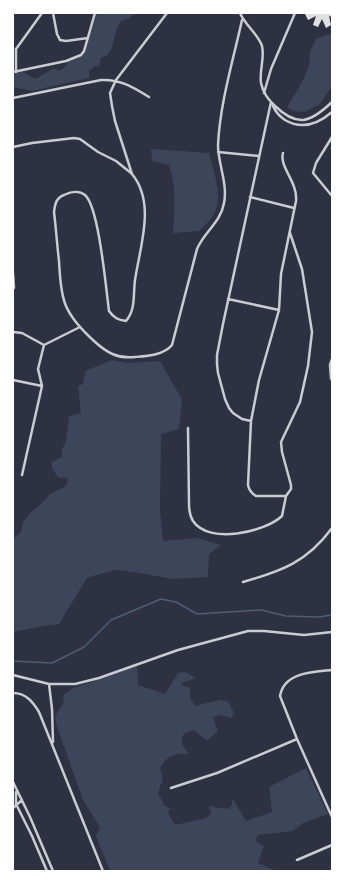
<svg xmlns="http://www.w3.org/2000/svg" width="345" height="884" font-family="'PT Sans Narrow',sans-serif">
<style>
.green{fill:#3c4559}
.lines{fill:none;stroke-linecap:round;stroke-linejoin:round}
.stream{stroke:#4f5d75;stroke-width:1.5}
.building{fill:#e0e0e3}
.minor{stroke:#caccd0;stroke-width:2.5}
</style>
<rect width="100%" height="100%" fill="#2d3142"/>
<path class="green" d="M 97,13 L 134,13 C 129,21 126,18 121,22 C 113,30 115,49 107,55 C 106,57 103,57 101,58 L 99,66 L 95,66 L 89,71 L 89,78 L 32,91 L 13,87 L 13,74 L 22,71 L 35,79 L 54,68 L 58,71 L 63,69 L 67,64 L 67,61 L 83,55 Z
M 332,33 L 332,85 L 330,89 L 320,104 L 305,112 L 293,111 L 287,107 C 294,95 314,67 309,54 L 316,39 Z
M 151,149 L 209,153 C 213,171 223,193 215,212 C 212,219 205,225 199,231 L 173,233 C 174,209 177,188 169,165 L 152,161 Z
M 112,360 L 128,363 L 160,361 L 182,400 L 179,429 L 161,434 L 160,510 L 163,541 L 198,538 L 221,545 L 209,554 L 208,577 L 173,579 L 134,572 L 114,570 L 87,578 L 59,624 L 43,626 L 13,632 L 13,539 L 21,532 L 23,522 L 30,513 L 39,506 L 50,494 L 66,486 L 68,478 L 58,477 L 53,470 L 51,462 L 62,457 L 62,449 L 66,442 L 69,416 L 81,413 L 78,386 L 83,384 L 85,371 Z
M 137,665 L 138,685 L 165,694 L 178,673 L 185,672 L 196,678 L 181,683 L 185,687 L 190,687 L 190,697 L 195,706 L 219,700 L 228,701 L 234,713 L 231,718 L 221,715 L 213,717 L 218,731 L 207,741 L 194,730 L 186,733 L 182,736 L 182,744 L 189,754 C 174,753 168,755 160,768 L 163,779 L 158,793 L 165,806 L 170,808 L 168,813 L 175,825 L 206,818 L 211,813 L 209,806 L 228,809 L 232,805 L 232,798 L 246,821 L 272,812 L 269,787 L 306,768 L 328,814 L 303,823 L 293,831 L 258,835 L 255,841 L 264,846 L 258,863 L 276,871 L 110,871 L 96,836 L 100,827 L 83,800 L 57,727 L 55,716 L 63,704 L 64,694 L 73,688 L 98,680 Z"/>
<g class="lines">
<path class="stream" d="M 13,661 L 52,663 L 84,647 L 111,620 L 161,599 L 176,602 L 197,614 L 261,610 L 286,616 L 319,617 L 332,615"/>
</g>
<path class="building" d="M 306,13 L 332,13 L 332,17 L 329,16 L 331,25 L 326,28 L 322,19 L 318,27 L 313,25 L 316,16 L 308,20 L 305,14 Z"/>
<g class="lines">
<path class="minor" d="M 53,13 L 57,34 L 60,40 L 66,41 L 88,38
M 167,13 L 116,80 L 110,93 L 112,106 L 115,121 L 132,174 C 156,203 140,246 135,280 C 133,295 136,309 126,321 C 118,320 114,318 109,311 C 106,289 99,207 85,195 C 79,190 70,192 64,195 C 56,198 55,204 54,212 C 56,228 57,244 59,261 C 60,275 60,292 66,306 C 72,320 83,331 94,341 C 107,353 118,359 135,357 C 147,356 164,355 172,345 L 197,249 C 204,232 221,222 224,203 C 228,184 218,164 218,145 C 220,103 233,61 242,20
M 240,13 C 245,25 258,34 262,46 C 265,58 259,71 261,83 C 263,93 268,99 275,106 C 298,128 311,122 332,102
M 13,72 L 66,61 L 81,55 L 84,51 L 95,13
M 16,72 L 16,49 L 42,13
M 264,93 L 271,69 L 295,13
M 13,98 L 101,80 C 120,79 133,87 149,97
M 273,106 C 276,113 279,116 285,120 C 302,130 318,124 332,112
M 332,137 L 316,163 L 313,173 L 332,196
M 13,147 L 32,143 L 74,138 L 80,139 L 98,152 L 116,161 L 131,173
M 218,152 L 259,156
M 283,153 C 279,167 298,182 296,201 L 281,274 L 279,310 L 259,380 L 251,421 L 248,485 C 249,490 251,493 256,496 L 286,496
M 250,197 L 294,208
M 13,273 L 14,288
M 228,299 L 279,310
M 13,332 L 22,333 L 44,345 L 80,327
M 331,379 L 330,365 L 332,359
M 13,380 L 42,386
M 251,421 L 242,419 L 233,413 L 229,408 L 225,399 L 218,373 L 217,364 L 217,355 L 223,324 L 271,102
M 188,428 L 189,504 C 189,510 190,516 193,521 C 209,545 265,532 282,516 L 286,496 L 291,489 L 291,485 L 282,452 L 281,442 L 300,402 L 308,366 L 312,332 L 302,269 L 290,233
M 22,475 L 42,386 L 38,369 L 44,345
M 243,582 C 282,571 307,562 332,528
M 332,670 C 313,672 284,672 280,696 L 297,739 L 332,817
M 13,675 L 49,684 L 75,684 L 99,678 L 178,650 L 248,631 L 264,631 L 304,635 L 332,632
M 49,684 L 52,709 L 53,742
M 13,693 C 26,693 33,702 39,712 L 103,871
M 13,782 L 30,817 L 53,871
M 171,788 L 217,773 L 297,739
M 16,792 L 16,804 L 32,836 L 47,871
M 13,808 L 22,800
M 297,860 L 332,845"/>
</g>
<rect width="345" height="884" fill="none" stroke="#ffffff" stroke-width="28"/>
</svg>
